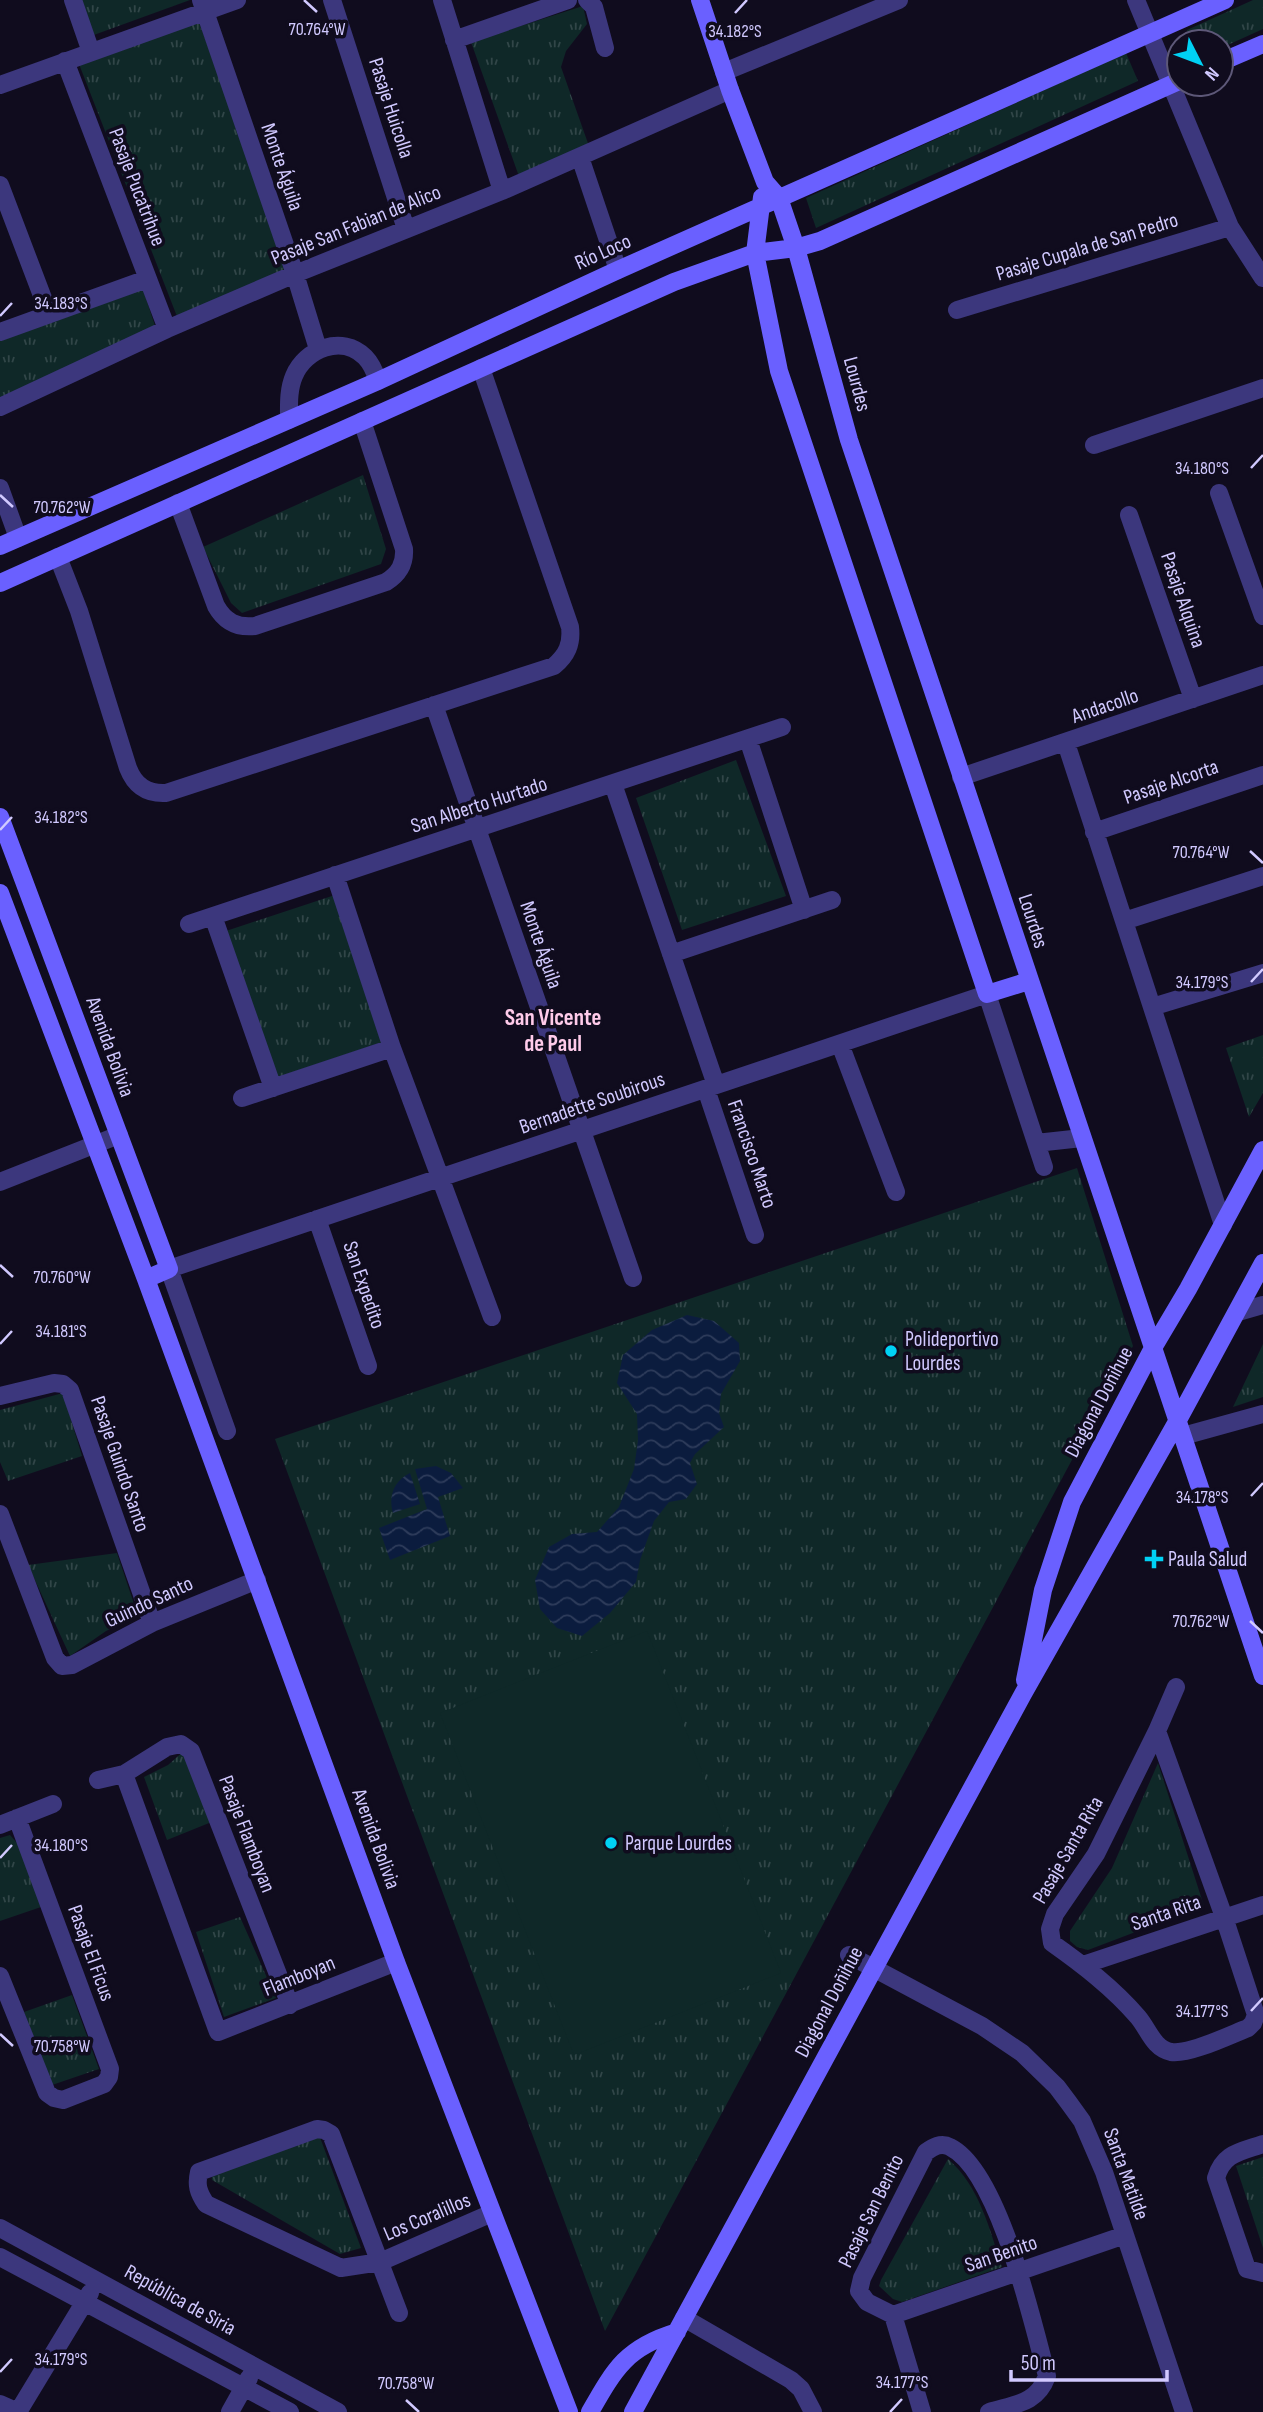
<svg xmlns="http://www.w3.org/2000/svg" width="1263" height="2412" font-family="'Sofia Sans Condensed',sans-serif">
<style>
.grass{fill:url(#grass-tufts)}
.pitch{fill:#0f2828}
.water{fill:url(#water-waves)}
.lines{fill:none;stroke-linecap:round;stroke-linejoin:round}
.street{stroke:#3c377d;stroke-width:18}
.secondary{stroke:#6a60ff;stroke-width:18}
.ticks{fill:none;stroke:#d1c9ff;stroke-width:2.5}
.poi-dot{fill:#00d1f4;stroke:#100c1e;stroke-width:2.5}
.labels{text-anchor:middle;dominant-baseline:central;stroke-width:7;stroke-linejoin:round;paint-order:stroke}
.street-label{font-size:21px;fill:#d1c9ff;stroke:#100c1e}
.poi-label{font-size:21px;fill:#d1c9ff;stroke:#100c1e;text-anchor:start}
.neighbourhood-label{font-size:23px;font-weight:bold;fill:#ffcbea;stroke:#100c1e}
.ticks-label{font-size:18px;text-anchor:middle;fill:#d1c9ff;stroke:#100c1e;stroke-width:7;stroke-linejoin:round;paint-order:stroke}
</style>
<defs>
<pattern id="grass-tufts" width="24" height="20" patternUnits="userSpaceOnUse" patternTransform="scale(1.75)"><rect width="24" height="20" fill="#0f2828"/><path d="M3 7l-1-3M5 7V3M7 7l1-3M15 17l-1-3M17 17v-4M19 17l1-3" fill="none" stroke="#314648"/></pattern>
<pattern id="water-waves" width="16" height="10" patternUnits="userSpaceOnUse" patternTransform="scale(1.75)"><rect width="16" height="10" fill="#0b1c3e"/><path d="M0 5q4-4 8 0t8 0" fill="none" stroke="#2e3c5b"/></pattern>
</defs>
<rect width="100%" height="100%" fill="#100c1e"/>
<path class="grass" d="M 80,0 L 190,0 L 91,36 Z
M 1253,0 L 1263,0 L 1263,29 L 1221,48 L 1221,42 L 1190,42 L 1187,30 Z
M 583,6 L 587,24 L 566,51 L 561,67 L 590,149 L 521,182 L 471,42 Z
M 198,19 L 287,268 L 178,319 L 79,64 Z
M 1126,53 L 1138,81 L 816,228 L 806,198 Z
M 142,286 L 155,326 L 0,401 L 0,338 Z
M 363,475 L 386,549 L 381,564 L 242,613 L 231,603 L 203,547 Z
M 736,760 L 786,896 L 682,930 L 636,798 Z
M 335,895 L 383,1042 L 278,1077 L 226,931 Z
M 1263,1035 L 1263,1093 L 1249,1117 L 1226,1048 Z
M 1077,1168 L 1133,1346 L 605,2331 L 275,1439 Z
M 1263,1344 L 1263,1397 L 1233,1407 Z
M 63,1393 L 82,1456 L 8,1481 L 0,1462 L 0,1410 Z
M 117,1553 L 138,1616 L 106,1631 L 70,1656 L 28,1565 Z
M 185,1750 L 214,1821 L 167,1840 L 144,1777 L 168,1765 Z
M 1158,1763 L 1204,1906 L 1088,1950 L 1077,1947 L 1070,1941 L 1070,1931 L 1112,1868 Z
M 10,1835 L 18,1844 L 41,1907 L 0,1921 L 0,1838 Z
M 240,1917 L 276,1998 L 224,2017 L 196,1932 Z
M 72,1995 L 99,2069 L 52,2085 L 24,2012 Z
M 318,2132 L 361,2248 L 340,2254 L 212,2180 L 211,2171 Z
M 1263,2157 L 1263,2248 L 1236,2166 Z
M 948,2159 C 980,2187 989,2228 1002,2267 L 902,2302 L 893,2299 L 879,2286 L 881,2280 Z"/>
<path class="pitch" d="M 647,1631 L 781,1973 L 574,2055 L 440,1713 Z"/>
<path class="water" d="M 687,1315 L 714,1321 L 739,1343 L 740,1361 L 721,1394 L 719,1413 L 724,1427 L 695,1454 L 690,1463 L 697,1484 L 686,1499 L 669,1502 L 654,1521 L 640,1560 L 636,1582 L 610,1613 L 582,1636 L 557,1628 L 540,1609 L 535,1580 L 549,1547 L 572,1534 L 597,1532 L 619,1507 L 634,1469 L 638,1440 L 637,1414 L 617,1383 L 623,1355 L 652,1330 Z
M 436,1466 L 451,1473 L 463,1488 L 438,1497 L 450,1536 L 390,1560 L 379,1528 L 427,1509 L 415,1469 Z
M 410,1473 L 420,1504 L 393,1513 C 388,1496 394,1481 410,1473 Z"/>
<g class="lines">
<path class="street" d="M 73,0 L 91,52
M 201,0 L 295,274 L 318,349
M 332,0 L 406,229
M 442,0 L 502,191
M 587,0 L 594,7 L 605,48
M 1136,0 L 1230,227 L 1263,278
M 454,40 L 568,0
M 65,61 L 167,329
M 724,72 L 899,0
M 0,85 L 237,0
M 580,157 L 618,270
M 0,185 L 49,314
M 957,310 L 1230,227
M 0,332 L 147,279
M 0,407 L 167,329 L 295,274 L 502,191 L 730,90
M 289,420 C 289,406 288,390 294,376 C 305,349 342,334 365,357 C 372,364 375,372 378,381
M 1094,445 L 1263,388
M 0,488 L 18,538
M 1219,493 L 1263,616
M 178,503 L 216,606 C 225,622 237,628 255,626 L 386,582 C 399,574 405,564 404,549 L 362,421
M 1129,515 L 1193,699
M 58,557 L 79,611 L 128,768 C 135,786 147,794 166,793 L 554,666 C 567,655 572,644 570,627 L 481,368
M 434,705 L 633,1278
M 748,739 L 804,910
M 1066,743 L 1223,1225
M 961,777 L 1263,675
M 613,784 L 716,1085
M 1094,832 L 1263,775
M 335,875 L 392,1048 L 492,1317
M 213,916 L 273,1088
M 1124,921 L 1263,876
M 189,924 L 782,727
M 671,954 L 832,900
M 1152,1007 L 1263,973
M 840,1044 L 896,1192
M 706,1089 L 755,1235
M 242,1098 L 392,1048
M 1036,1143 L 1082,1138
M 0,1182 L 119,1135
M 317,1219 L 368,1366
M 1238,1312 L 1263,1305
M 0,1396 L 54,1383 L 63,1384 L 70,1390 L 152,1623
M 227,1431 L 169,1269 L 987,994 L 1044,1167
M 1183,1436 L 1263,1414
M 0,1514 L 55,1658 L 62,1666 L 72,1665 L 152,1623 L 257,1580
M 1157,1731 L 1224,1917 L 1256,2015 L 1253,2023 L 1248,2028 C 1230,2035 1189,2055 1171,2052 C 1153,2048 1149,2030 1138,2017 C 1113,1988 1083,1965 1052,1943 L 1050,1929 L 1055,1914 L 1096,1854 L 1157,1731 L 1176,1687
M 124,1774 L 218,2032 L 396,1962
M 98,1780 L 124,1774 L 167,1747 L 181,1744 L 191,1751 L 290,2005
M 0,1825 L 53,1804
M 849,1955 L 982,2026 L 1022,2053 L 1057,2087 L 1069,2103 L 1082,2121 L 1104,2172 L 1184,2412
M 1083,1965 L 1263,1905
M 0,1976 L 47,2093 L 54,2098 L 63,2100 L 104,2084 L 109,2077 L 110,2069 L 17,1818
M 1263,2144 C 1240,2152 1223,2153 1216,2178 L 1247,2269 L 1263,2273
M 0,2228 L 338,2412
M 0,2257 L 290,2412
M 399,2313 L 331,2134 L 324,2130 L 317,2129 L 199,2172 C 196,2185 198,2192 206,2204 L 341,2268 L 380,2262 L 492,2213
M 893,2315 L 1125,2235
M 684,2318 L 791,2380 L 801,2389 L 813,2412
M 0,2404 L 18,2412
M 18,2412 L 90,2293
M 230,2412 L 249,2378
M 922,2412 L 893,2315 L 867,2302 L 859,2291 L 862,2278 L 926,2152 C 933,2147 941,2142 950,2147 C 999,2171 1033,2324 1047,2376 C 1037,2404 1015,2404 989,2412"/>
<path class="secondary" d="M 700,0 L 730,90 L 765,182 L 779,198 L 796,248 L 849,440 L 1263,1676
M 1221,62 L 1263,44
M 762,197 L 755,253 L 779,371 L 987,994 L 1029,981
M 0,546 L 378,381 L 618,270 L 1225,0
M 0,583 L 674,282 L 755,253 L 796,248 L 820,241 L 1179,81
M 0,817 L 169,1269 L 146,1279
M 0,893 L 146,1279 L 396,1962 L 569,2412
M 1025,1680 L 1043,1590 L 1072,1502 L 1153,1348 L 1188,1289 L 1263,1150
M 590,2412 C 615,2368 627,2347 677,2332
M 633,2412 L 1023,1694 L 1178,1420 L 1263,1263"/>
</g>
<path class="ticks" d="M 304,0 L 317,12M 735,13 L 747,0M 0,316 L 12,303M 1251,468 L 1263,455M 0,495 L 13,507M 0,830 L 12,817M 1250,851 L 1263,863M 1251,982 L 1263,969M 0,1265 L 13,1277M 0,1344 L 12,1331M 1251,1496 L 1263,1483M 1250,1621 L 1263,1633M 0,1858 L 12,1845M 1251,2011 L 1263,1998M 0,2034 L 13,2046M 0,2372 L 12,2359M 406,2400 L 419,2412M 890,2412 L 902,2399"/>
<g class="poi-dot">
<circle cx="891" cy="1351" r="7"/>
<path d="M1150.5 1548.5h7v7h7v7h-7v7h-7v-7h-7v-7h7z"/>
<circle cx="611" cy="1843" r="7"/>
</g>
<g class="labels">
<g class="street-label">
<text transform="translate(391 108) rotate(72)">Pasaje Huicolla</text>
<text transform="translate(282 167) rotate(71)">Monte Águila</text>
<text transform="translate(137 187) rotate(69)">Pasaje Pucatrihue</text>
<text transform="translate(356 225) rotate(-22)">Pasaje San Fabian de Alico</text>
<text transform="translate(1087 247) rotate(-17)">Pasaje Cupala de San Pedro</text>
<text transform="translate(603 252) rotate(-24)">Río Loco</text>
<text transform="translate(857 384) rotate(75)">Lourdes</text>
<text transform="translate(1183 600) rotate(71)">Pasaje Alquina</text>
<text transform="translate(1105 706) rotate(-19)">Andacollo</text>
<text transform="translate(1171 782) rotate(-19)">Pasaje Alcorta</text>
<text transform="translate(479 805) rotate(-18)">San Alberto Hurtado</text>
<text transform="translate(1033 921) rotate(72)">Lourdes</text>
<text transform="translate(541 945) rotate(71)">Monte Águila</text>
<text transform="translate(110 1047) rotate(70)">Avenida Bolivia</text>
<text transform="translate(592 1103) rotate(-19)">Bernadette Soubirous</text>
<text transform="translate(752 1154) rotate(71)">Francisco Marto</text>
<text transform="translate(364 1285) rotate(71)">San Expedito</text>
<text transform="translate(1099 1402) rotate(-62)">Diagonal Doñihue</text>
<text transform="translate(120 1464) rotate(71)">Pasaje Guindo Santo</text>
<text transform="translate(149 1602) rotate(-25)">Guindo Santo</text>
<text transform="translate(247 1834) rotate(69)">Pasaje Flamboyan</text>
<text transform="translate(376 1839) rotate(70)">Avenida Bolivia</text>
<text transform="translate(1068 1850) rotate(-60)">Pasaje Santa Rita</text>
<text transform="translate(1166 1913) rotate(-19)">Santa Rita</text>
<text transform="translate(91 1953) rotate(70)">Pasaje El Ficus</text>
<text transform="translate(299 1976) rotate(-22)">Flamboyan</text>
<text transform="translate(829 2002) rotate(-62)">Diagonal Doñihue</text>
<text transform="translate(1126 2174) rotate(70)">Santa Matilde</text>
<text transform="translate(871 2211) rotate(-64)">Pasaje San Benito</text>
<text transform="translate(427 2217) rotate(-23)">Los Coralillos</text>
<text transform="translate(1001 2254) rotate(-19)">San Benito</text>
<text transform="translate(180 2300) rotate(29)">República de Siria</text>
</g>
<g class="poi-label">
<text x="905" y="1339">Polideportivo<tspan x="905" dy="24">Lourdes</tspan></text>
<text x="1168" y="1559">Paula Salud</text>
<text x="625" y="1843">Parque Lourdes</text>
</g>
<g class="neighbourhood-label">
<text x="553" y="1018">San Vicente<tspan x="553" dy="26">de Paul</tspan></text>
</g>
</g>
<g class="ticks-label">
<text x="317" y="35">70.764°W</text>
<text x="735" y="37">34.182°S</text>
<text x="61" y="309">34.183°S</text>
<text x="1202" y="474">34.180°S</text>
<text x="62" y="513">70.762°W</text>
<text x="61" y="823">34.182°S</text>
<text x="1201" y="858">70.764°W</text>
<text x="1202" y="988">34.179°S</text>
<text x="62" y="1283">70.760°W</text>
<text x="61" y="1337">34.181°S</text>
<text x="1202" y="1503">34.178°S</text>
<text x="1201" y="1627">70.762°W</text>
<text x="61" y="1851">34.180°S</text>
<text x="1202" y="2017">34.177°S</text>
<text x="62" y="2052">70.758°W</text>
<text x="61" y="2365">34.179°S</text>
<text x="902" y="2388">34.177°S</text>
<text x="406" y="2389">70.758°W</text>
</g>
<g transform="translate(1200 63) rotate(132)"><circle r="33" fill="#100c1e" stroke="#5d5878" stroke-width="2"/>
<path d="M0-5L12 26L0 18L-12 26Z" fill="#00d1f4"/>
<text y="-10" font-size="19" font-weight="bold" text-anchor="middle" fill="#d1c9ff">N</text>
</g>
<path d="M1011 2370v10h156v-10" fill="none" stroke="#d1c9ff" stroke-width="3.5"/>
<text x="1021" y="2370" font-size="21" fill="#d1c9ff" stroke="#100c1e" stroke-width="5" paint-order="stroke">50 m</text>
</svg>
